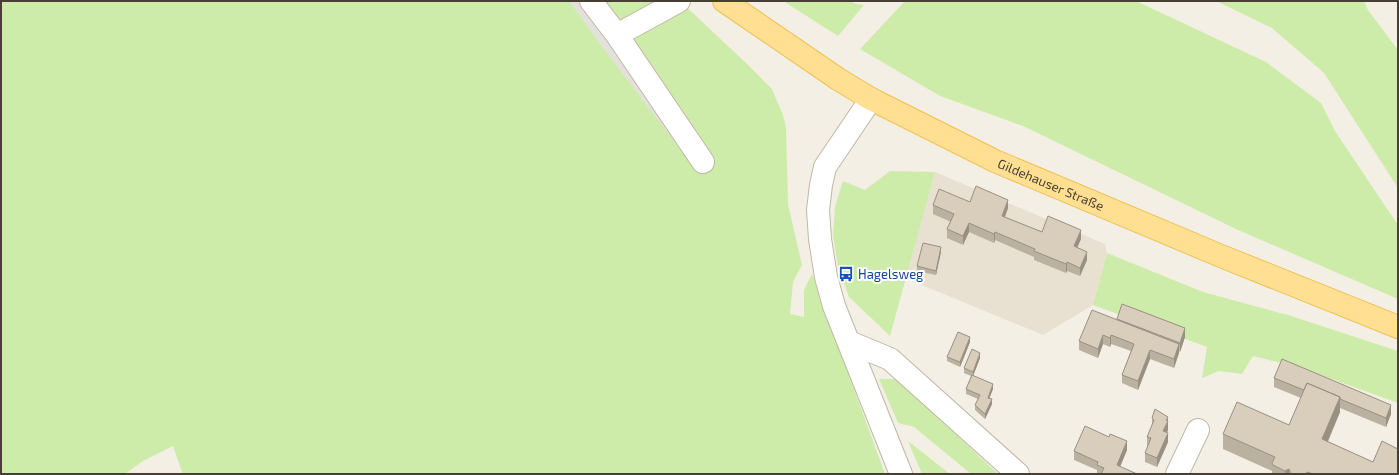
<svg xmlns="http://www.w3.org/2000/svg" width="1399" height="475" font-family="'Exo 2',sans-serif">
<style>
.residential{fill:#e8e1d2}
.green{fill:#ceeca9}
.parking{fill:#e4e1dd}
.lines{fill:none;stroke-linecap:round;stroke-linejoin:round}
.minor-casing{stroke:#c0b7a6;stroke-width:24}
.major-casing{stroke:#efc157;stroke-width:24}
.minor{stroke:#fff;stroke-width:22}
.major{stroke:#ffe092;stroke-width:22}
.wall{fill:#bbb1a1}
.shaded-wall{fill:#989083}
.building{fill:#d9cebb;stroke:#989083}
.labels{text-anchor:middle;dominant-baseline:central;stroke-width:4;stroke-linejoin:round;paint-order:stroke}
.street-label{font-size:13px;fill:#473f33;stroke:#fff}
.transit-label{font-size:13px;fill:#164399;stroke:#fff;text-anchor:start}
</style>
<rect width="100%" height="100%" fill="#f4efe4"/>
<path class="residential" d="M 935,172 L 1105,244 L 1107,253 L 1093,305 L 1043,335 L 905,278 Z"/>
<path class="green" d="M 1,1 L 680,1 L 745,62 L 772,89 L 783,115 L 786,127 L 788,204 L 802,265 L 793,282 L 790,314 L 804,317 L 804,290 L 812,274 L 885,474 L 182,474 L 182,472 L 173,446 L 143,461 L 125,474 L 1,474 Z
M 783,1 L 850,1 L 856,4 L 864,5 L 838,36 Z
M 905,1 L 1136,1 L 1266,62 L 1321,103 L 1335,131 L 1398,225 L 1398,299 L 1238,230 L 1023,126 L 940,96 L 860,49 Z
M 1216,1 L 1364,1 L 1368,10 L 1398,50 L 1398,188 L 1324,73 L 1272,28 Z
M 890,171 L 935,172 L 890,336 L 849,297 L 838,266 L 833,236 L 835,206 L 843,181 L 865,190 Z
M 1107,253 L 1203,292 L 1288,315 L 1398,351 L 1398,403 L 1304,369 L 1253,356 L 1242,374 L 1219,371 L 1202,378 L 1207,347 L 1093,305 Z
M 879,379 L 897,379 L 998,474 L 971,474 L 914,427 L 898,423 Z
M 908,441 L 950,474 L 922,474 Z"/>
<path class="parking" d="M 569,1 L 590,1 L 703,162 L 677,145 L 600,44 Z"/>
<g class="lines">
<defs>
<path id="minor" d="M 591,1 L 617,35 L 703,162
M 617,35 L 679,1
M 871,99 L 825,167 L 821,185 L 818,210 L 820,239 L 826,277 L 834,306 L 901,474
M 849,342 L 890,359 L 1018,474
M 1177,474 L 1198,430"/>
<g id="major">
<path id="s1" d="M 724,1 L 838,79 L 871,99 L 995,161 L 1221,256 L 1398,327"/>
</g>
</defs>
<use href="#minor" class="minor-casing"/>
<use href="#major" class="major-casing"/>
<use href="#minor" class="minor"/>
<use href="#major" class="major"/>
</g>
<path class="wall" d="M 970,202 L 1008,208 L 1005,217 L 1042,232 L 1081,239 L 1077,247 L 1087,260 L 1080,276 L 1067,271 L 1066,273 L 1034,260 L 1034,257 L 995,240 L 994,243 L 969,232 L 963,245 L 947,238 L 947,229 L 951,222 L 933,214 L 933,205 Z
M 941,252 L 936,275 L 917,271 L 917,266 Z
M 1117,319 L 1185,337 L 1180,352 L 1179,351 L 1179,353 L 1174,368 L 1150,359 L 1138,390 L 1122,383 L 1122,375 L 1131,351 L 1111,344 L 1110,347 L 1103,344 L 1098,358 L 1079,350 L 1079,341 L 1117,320 Z
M 970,342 L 960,367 L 947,361 L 947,357 Z
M 980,358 L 973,376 L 993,389 L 989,398 L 992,404 L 985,419 L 975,410 L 975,405 L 978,399 L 966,394 L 966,389 L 971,376 L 964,373 L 964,368 Z
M 1274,378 L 1391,414 L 1386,427 L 1340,408 L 1340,412 L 1328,442 L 1398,474 L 1272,474 L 1272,471 L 1223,449 L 1223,434 L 1289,425 L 1301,398 L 1274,387 Z
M 1152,418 L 1168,421 L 1168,430 L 1167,433 L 1168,442 L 1157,467 L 1145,462 L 1145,453 L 1148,446 L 1147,445 L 1147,437 L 1152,427 Z
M 1109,437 L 1127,450 L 1120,467 L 1137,474 L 1097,474 L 1097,470 L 1074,460 L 1074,451 Z"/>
<path class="shaded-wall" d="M 1008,200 L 1008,208 L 1002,224 L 1002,216 Z
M 969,223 L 969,232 L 963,245 L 963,236 Z
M 1081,230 L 1081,239 L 1074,255 L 1074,246 Z
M 995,232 L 995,240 L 994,243 L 994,234 Z
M 941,247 L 941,252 L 936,275 L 936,271 Z
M 1087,252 L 1087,260 L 1080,276 L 1080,268 Z
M 1067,262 L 1067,271 L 1066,273 L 1066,264 Z
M 1185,328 L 1185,337 L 1180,352 L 1180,343 Z
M 1103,335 L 1103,344 L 1098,358 L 1098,349 Z
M 1111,335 L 1111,344 L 1110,347 L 1110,338 Z
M 970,337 L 970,342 L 960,367 L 960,362 Z
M 1179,344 L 1179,353 L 1174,368 L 1174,359 Z
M 1150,350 L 1150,359 L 1138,390 L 1138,381 Z
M 980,353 L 980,358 L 973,376 L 973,372 Z
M 993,384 L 993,389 L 988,402 L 988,398 Z
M 1340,397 L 1340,412 L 1322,454 L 1322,439 Z
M 992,399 L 992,404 L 985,419 L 985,414 Z
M 1391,405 L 1391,414 L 1386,427 L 1386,418 Z
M 1168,417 L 1168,430 L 1163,440 L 1163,431 Z
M 1168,433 L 1168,442 L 1157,467 L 1157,458 Z
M 1127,441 L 1127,450 L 1117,474 L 1117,465 Z
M 1289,469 L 1289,474 L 1285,474 L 1285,471 Z"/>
<path class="building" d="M 976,186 L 1008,200 L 1002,216 L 1042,232 L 1048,216 L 1081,230 L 1074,246 L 1087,252 L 1080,268 L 1067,262 L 1066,264 L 1034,251 L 1035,249 L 995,232 L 994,234 L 969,223 L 963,236 L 947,229 L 954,214 L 933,205 L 939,189 L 970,202 Z
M 923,243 L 941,247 L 936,271 L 917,266 Z
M 1122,304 L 1185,328 L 1180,343 L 1117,319 Z
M 1092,310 L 1179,344 L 1174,359 L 1150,350 L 1138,381 L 1122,375 L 1134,344 L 1111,335 L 1110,338 L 1103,335 L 1098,349 L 1079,341 Z
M 958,332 L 970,337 L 960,362 L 947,357 Z
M 972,349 L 980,353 L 973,372 L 964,368 Z
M 1282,359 L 1391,405 L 1386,418 L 1340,399 L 1340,397 L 1307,383 L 1304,390 L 1274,378 Z
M 972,375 L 993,384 L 988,398 L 992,399 L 985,414 L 975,405 L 980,395 L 966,389 Z
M 1307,383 L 1340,397 L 1322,439 L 1373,462 L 1382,441 L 1398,449 L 1398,474 L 1313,474 L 1307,472 L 1306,474 L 1291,474 L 1289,469 L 1285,471 L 1273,465 L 1272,463 L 1275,457 L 1223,434 L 1237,402 L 1289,425 Z
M 1155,409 L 1168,417 L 1166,420 L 1168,421 L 1163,431 L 1168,433 L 1157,458 L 1145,453 L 1151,438 L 1147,437 L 1154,420 L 1152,418 Z
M 1085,426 L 1109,437 L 1110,434 L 1127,441 L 1117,465 L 1137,474 L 1101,474 L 1104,468 L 1097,465 L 1098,462 L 1074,451 Z"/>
<defs>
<symbol id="bus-bare" viewBox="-9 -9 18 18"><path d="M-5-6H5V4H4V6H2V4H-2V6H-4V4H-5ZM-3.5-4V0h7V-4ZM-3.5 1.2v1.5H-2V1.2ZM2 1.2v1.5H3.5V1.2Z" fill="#1a4fb4" stroke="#fff" stroke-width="2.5" paint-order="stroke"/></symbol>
</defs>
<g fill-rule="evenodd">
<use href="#bus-bare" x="835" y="263" width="22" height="22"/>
</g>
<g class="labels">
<g class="street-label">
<text stroke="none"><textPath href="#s1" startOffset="376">Gildehauser Straße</textPath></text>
</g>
<g class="transit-label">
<text x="858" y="274">Hagelsweg</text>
</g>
</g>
<rect width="1399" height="475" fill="none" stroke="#473f33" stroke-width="4"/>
</svg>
